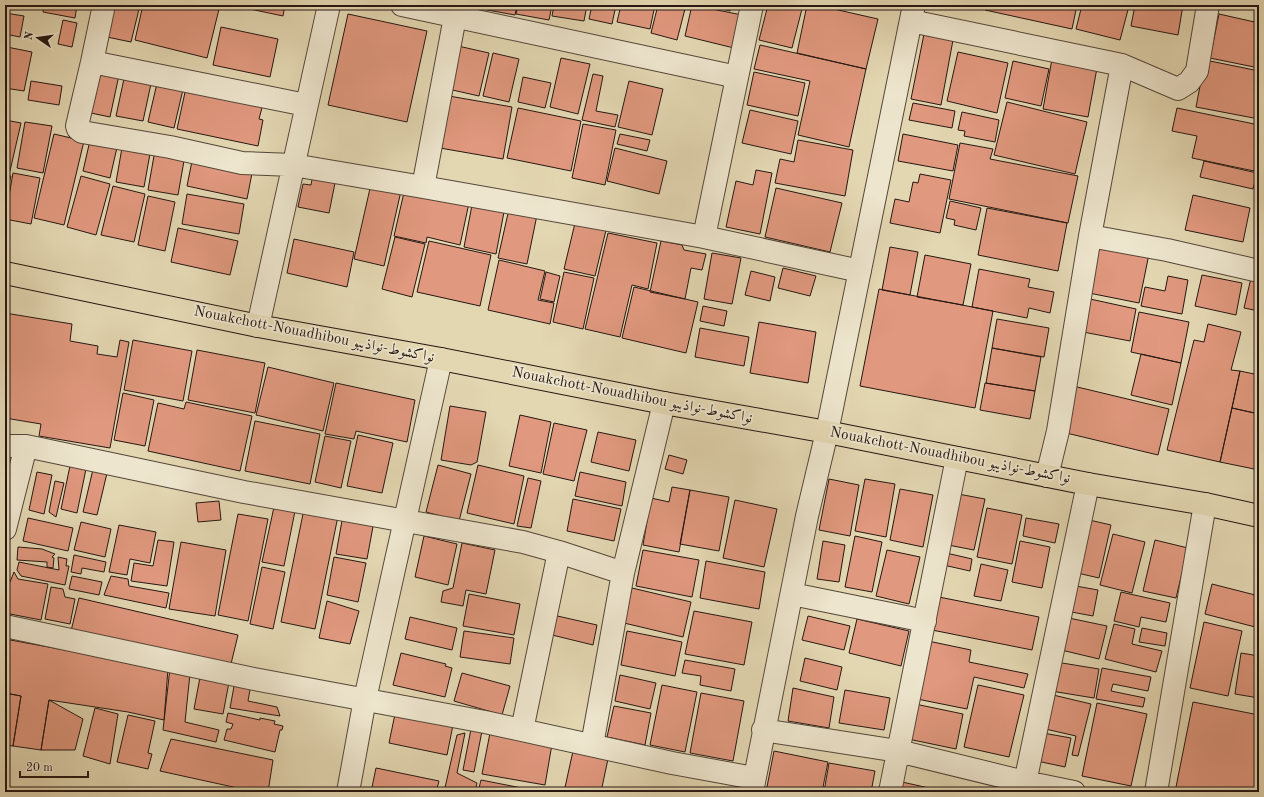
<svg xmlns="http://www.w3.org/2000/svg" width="1264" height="797" font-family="'Old Standard TT',Amiri,serif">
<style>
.building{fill:#e0987e;stroke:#261712}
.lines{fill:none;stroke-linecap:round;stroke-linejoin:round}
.street-casing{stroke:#55473a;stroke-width:24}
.highway-casing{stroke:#261712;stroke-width:24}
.street{stroke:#ede5cd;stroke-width:22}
.highway{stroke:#e3d7b2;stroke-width:22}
.labels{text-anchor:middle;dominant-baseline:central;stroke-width:3.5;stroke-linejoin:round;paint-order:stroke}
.street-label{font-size:15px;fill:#261712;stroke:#ede5cd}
</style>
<rect width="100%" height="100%" fill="#e3d7b2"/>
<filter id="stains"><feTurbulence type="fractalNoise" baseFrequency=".005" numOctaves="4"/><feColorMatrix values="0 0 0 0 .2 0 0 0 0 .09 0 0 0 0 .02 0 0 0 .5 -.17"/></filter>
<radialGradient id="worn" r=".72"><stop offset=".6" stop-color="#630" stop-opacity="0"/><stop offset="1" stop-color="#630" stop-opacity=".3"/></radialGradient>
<path class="building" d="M 44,5 L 77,5 L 75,18 L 43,12 Z
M 109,5 L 140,5 L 131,42 L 102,36 Z
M 143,5 L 220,5 L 207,58 L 135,40 Z
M 231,5 L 285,5 L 283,16 Z
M 483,5 L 517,5 L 515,15 L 482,9 Z
M 518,5 L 552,5 L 549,20 L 516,14 Z
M 554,5 L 587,5 L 584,21 L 552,16 Z
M 592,5 L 616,5 L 612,24 L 589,19 Z
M 621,5 L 655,5 L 650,29 L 617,22 Z
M 658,5 L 686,5 L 677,40 L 651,33 Z
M 692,5 L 742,15 L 734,48 L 685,36 Z
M 706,5 L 732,5 L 730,11 Z
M 768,5 L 803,5 L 792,48 L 759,40 Z
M 807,5 L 816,5 L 878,19 L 866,69 L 797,53 Z
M 961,5 L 976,5 L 975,8 Z
M 986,5 L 1077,5 L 1072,29 L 985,10 Z
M 1082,5 L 1129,6 L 1120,40 L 1076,29 Z
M 1135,5 L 1183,5 L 1178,35 L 1131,26 Z
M 5,13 L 24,16 L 20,37 L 5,34 Z
M 348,14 L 427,31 L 407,122 L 328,105 Z
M 1219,14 L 1259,23 L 1259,68 L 1210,58 Z
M 63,20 L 77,23 L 72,47 L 58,44 Z
M 221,27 L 278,39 L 270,77 L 213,65 Z
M 924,34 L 953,40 L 941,105 L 911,99 Z
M 760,45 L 866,69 L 849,147 L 798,135 L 810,81 L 754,69 Z
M 458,46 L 489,53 L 479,96 L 448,89 Z
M 7,47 L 32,52 L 24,91 L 5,88 L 5,56 Z
M 958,52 L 1008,63 L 997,113 L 947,101 Z
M 493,53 L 519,59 L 509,102 L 483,96 Z
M 561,58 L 590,64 L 578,114 L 550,107 Z
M 1052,59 L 1097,68 L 1088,117 L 1043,109 Z
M 1205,60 L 1259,71 L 1259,119 L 1196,107 Z
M 1013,61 L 1049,69 L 1041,106 L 1005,98 Z
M 94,69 L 119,75 L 110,117 L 86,112 Z
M 754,72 L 805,83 L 798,116 L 747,105 Z
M 125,74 L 152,79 L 143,121 L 116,116 Z
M 593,74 L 603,76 L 596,111 L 618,115 L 615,127 L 582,120 Z
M 523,77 L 551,83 L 545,108 L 518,102 Z
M 158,79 L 184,85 L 174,128 L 148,122 Z
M 31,81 L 62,86 L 59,105 L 28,100 Z
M 629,81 L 663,89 L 652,135 L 618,127 Z
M 187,83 L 264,100 L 259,119 L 263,120 L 258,146 L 177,129 Z
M 449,96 L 512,107 L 503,159 L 440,148 Z
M 1007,102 L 1087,122 L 1075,174 L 994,155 Z
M 913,103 L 955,111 L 952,128 L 909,120 Z
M 518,108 L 581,121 L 571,171 L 507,158 Z
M 1177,108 L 1259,125 L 1259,146 L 1254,171 L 1192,158 L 1197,136 L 1172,131 Z
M 750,110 L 798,121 L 791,154 L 742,143 Z
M 962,112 L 999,120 L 995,142 L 964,136 L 965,131 L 958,130 Z
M 5,120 L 21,123 L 10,171 L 5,170 Z
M 25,122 L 52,126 L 43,173 L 17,168 Z
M 583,124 L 616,130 L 605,185 L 572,178 Z
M 54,134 L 84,141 L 64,225 L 34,218 Z
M 620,134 L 650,140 L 647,151 L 617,144 Z
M 903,134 L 958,145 L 953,171 L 898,161 Z
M 91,136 L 118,143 L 110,178 L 83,171 Z
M 798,140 L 853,150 L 845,196 L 775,183 L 780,159 L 794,162 Z
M 123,142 L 151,148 L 144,187 L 116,182 Z
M 960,143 L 993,149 L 990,159 L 1078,176 L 1068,223 L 949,199 Z
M 615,148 L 667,161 L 659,194 L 607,181 Z
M 155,150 L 185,155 L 178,195 L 148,190 Z
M 193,156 L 253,168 L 247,199 L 187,186 Z
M 1204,161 L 1257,173 L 1253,189 L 1200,177 Z
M 756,170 L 772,173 L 760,234 L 726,227 L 736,181 L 753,185 Z
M 13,173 L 40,178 L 31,224 L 5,219 Z
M 313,174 L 336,178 L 329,213 L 298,207 L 303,184 L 311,185 Z
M 920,174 L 951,180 L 940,233 L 890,223 L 895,199 L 909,202 L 913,182 L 918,183 Z
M 5,175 L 11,176 L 5,198 Z
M 81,176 L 110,184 L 96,235 L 67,227 Z
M 371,184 L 401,191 L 384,266 L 354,259 Z
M 113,186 L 145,194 L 134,242 L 101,235 Z
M 405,188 L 469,203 L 460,245 L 427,237 L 426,243 L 394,236 Z
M 776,188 L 842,203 L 830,252 L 765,237 Z
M 187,194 L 244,204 L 239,234 L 182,224 Z
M 1193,195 L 1250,208 L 1243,242 L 1185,230 Z
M 148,196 L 175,202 L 165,251 L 138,245 Z
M 950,201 L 981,208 L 976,230 L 954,225 L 955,220 L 946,218 Z
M 472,205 L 504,212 L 496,254 L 464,247 Z
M 987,208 L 1067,223 L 1058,271 L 978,255 Z
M 509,209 L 537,215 L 527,264 L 498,258 Z
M 576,219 L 607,226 L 595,276 L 564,269 Z
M 178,228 L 238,241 L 230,275 L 171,262 Z
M 608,233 L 657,243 L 648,289 L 632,285 L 620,337 L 585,329 Z
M 395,237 L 425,244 L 412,297 L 382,289 Z
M 294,239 L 354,252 L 347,287 L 287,273 Z
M 429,241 L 491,255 L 480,306 L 417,292 Z
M 661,241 L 682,245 L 684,250 L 706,254 L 702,270 L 691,268 L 685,299 L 650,292 Z
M 1098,244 L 1149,254 L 1139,303 L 1089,293 Z
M 890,247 L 918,252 L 910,295 L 882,290 Z
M 712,253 L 741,258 L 732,304 L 704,299 Z
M 925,255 L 971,264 L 963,305 L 917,297 Z
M 499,260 L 545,271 L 538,300 L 554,303 L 550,324 L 488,310 Z
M 783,268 L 816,276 L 810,296 L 778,288 Z
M 979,269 L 1030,279 L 1028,287 L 1054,292 L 1050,313 L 1029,308 L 1027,318 L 972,307 Z
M 751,271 L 775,277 L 770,301 L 745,295 Z
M 546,272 L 560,276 L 554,302 L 540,299 Z
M 564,272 L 594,278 L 583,329 L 553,322 Z
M 1202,275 L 1242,283 L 1236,315 L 1195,306 Z
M 1168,276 L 1188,280 L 1182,314 L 1141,306 L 1145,287 L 1165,291 Z
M 1251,278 L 1259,279 L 1259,311 L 1244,308 Z
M 634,287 L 698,302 L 686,353 L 622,338 Z
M 879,289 L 993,311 L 975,408 L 860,386 Z
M 1090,299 L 1136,309 L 1130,341 L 1083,332 Z
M 703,306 L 727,311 L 724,326 L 700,321 Z
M 1139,312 L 1189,322 L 1181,363 L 1131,352 Z
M 5,313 L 72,324 L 70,341 L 98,346 L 97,354 L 117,357 L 120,340 L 129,342 L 110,448 L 39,436 L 41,424 L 5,418 Z
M 997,319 L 1049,328 L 1044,357 L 992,348 Z
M 759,322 L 816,332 L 808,383 L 750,373 Z
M 1208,324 L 1241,332 L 1231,370 L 1240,371 L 1220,462 L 1167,450 L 1194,340 L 1204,342 Z
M 700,328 L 749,337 L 744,366 L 695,357 Z
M 133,340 L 192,351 L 183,401 L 124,390 Z
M 992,348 L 1041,357 L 1035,391 L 986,383 Z
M 197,350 L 265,363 L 255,413 L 188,400 Z
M 1141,354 L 1181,363 L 1172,405 L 1131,395 Z
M 268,367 L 334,383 L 323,431 L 256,415 Z
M 1240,371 L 1259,375 L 1259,414 L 1232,408 Z
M 336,383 L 415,400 L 407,442 L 356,431 L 354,439 L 325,434 Z
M 985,383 L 1035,391 L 1030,419 L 980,410 Z
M 1069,385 L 1169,409 L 1158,455 L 1058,431 Z
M 123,393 L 154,400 L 145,446 L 114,440 Z
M 186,402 L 252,416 L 240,471 L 148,451 L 158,403 L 184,409 Z
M 450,406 L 486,412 L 477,462 L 471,465 L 441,460 Z
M 1232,408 L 1259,414 L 1259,470 L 1220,462 Z
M 520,415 L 551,422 L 541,473 L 509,466 Z
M 255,421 L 320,434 L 310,484 L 245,471 Z
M 554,423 L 587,430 L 574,481 L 543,474 Z
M 598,432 L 636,440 L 629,471 L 591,462 Z
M 358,435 L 393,443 L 382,493 L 347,486 Z
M 325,436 L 351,441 L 341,488 L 315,482 Z
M 669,455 L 687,460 L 683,474 L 665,469 Z
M 71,461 L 87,464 L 77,513 L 61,509 Z
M 94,465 L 108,469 L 97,515 L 83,512 Z
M 438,465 L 471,474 L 459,521 L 426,512 Z
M 478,465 L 524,476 L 514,524 L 467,513 Z
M 37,472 L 52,475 L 44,514 L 29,510 Z
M 580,472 L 626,482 L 622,506 L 575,496 Z
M 528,478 L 541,481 L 531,528 L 517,526 Z
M 829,479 L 859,485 L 850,536 L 819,530 Z
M 865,479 L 895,484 L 886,537 L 855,531 Z
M 55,481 L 64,483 L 56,517 L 49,512 Z
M 672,487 L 690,490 L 679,552 L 643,545 L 651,498 L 669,502 Z
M 900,489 L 933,495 L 923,547 L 890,540 Z
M 690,490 L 729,497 L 719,551 L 680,544 Z
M 958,494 L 985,499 L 974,550 L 948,545 Z
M 573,499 L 621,509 L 614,541 L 567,531 Z
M 735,500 L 777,509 L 764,567 L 723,558 Z
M 219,501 L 221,520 L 198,522 L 196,503 Z
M 274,507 L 295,511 L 284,566 L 262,562 Z
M 987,508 L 1022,515 L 1012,564 L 977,557 Z
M 304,509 L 338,516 L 315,629 L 281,622 Z
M 238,514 L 268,519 L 248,621 L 218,615 Z
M 343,515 L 374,521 L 367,559 L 336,554 Z
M 28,518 L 73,528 L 68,551 L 23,541 Z
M 1026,518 L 1059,524 L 1055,543 L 1023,536 Z
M 1085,519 L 1111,525 L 1099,578 L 1073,572 Z
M 81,522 L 111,529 L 105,557 L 74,550 Z
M 119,525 L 156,532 L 150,563 L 130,559 L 127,575 L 109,572 Z
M 1113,534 L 1145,542 L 1132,593 L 1100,585 Z
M 424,536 L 457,544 L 448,585 L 415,577 Z
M 855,536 L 882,542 L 872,592 L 845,587 Z
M 158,540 L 174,542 L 167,586 L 131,581 L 134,563 L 153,566 Z
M 1155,540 L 1188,548 L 1176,598 L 1143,591 Z
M 823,541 L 845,545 L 839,582 L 817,579 Z
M 1020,541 L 1050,547 L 1042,588 L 1012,582 Z
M 181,542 L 226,550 L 215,616 L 169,609 Z
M 462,543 L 495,550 L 486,594 L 466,590 L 463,606 L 441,602 L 443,591 L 453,588 Z
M 18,547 L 42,549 L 55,554 L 52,557 L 54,558 L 53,568 L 47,567 L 47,562 L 17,560 Z
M 643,550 L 699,560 L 692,597 L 636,586 Z
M 887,550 L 920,557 L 909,604 L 876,596 Z
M 942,552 L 972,559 L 970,571 L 939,564 Z
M 74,555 L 106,562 L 104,572 L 82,568 L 81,574 L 71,572 Z
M 58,557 L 67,559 L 66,566 L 69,566 L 65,585 L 21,576 L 17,570 L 19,562 L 59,570 Z
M 334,557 L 366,563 L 358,602 L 327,595 Z
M 706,561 L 765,572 L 759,609 L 700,598 Z
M 981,564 L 1008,570 L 1001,601 L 974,596 Z
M 262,567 L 285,572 L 273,629 L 250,624 Z
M 14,572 L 18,579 L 48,584 L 41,620 L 5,613 L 8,597 L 5,595 L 5,583 L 10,582 Z
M 72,576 L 102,582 L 99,595 L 69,589 Z
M 111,576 L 128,579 L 129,586 L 169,593 L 166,608 L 104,595 Z
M 1212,584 L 1259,596 L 1259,628 L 1205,614 Z
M 1070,585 L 1098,590 L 1093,616 L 1066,611 Z
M 51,587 L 63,589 L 65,597 L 75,599 L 70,624 L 45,619 Z
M 632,588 L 691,602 L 683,637 L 624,623 Z
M 1121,592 L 1170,603 L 1166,622 L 1141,617 L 1139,627 L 1114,621 Z
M 469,594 L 520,604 L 514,635 L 463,626 Z
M 939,597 L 1039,617 L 1032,650 L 932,630 Z
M 79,598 L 238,635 L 230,668 L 71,631 Z
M 327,601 L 359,611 L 350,644 L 319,638 Z
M 694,611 L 752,622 L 744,665 L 685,654 Z
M 553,615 L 597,625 L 593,645 L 548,634 Z
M 808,616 L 850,626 L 844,650 L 802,640 Z
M 410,617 L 457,628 L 452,650 L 405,639 Z
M 1064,617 L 1107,626 L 1099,659 L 1057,649 Z
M 857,619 L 909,631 L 901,666 L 849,653 Z
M 1204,622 L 1242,631 L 1228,696 L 1190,688 Z
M 1114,624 L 1135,629 L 1132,644 L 1162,651 L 1156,672 L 1105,659 Z
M 1142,628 L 1167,633 L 1165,646 L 1139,642 Z
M 464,631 L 514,638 L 510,664 L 460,657 Z
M 627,631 L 682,642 L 675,676 L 621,665 Z
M 5,639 L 168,669 L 164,720 L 128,712 L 49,700 L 41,750 L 13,746 L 21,696 L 5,693 Z
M 928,641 L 971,650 L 969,662 L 1028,674 L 1024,688 L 974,677 L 967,709 L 917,699 Z
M 401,653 L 446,664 L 445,666 L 452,668 L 445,697 L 393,685 Z
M 1241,653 L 1259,656 L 1259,698 L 1235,694 Z
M 805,658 L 842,667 L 837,690 L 800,681 Z
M 685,660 L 735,669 L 731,691 L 700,685 L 701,676 L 682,673 Z
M 1056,662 L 1099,669 L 1094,698 L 1051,691 Z
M 170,668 L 190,674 L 185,722 L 219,730 L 216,742 L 163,730 Z
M 1102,668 L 1151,677 L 1148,691 L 1113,684 L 1111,691 L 1145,698 L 1143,707 L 1096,699 Z
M 201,672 L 230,677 L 223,714 L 194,709 Z
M 462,673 L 510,686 L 502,715 L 454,701 Z
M 620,675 L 656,683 L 650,709 L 615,701 Z
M 235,681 L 251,684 L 248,701 L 277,707 L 280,716 L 230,708 Z
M 662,685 L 697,692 L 685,752 L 650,745 Z
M 978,685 L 1024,695 L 1009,757 L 964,747 Z
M 793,688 L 834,697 L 829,728 L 788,721 Z
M 845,690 L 890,698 L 884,730 L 839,723 Z
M 5,693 L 21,696 L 13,746 L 5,745 Z
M 701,693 L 744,701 L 733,761 L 690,753 Z
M 1049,694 L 1091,704 L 1078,756 L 1072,755 L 1076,736 L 1041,728 Z
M 49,700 L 83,719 L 75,750 L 41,750 Z
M 1193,702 L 1259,715 L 1259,792 L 1175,792 Z
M 1097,703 L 1147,714 L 1131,786 L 1082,776 Z
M 915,704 L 963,714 L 956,749 L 908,739 Z
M 614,706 L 651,713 L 645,745 L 607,737 Z
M 95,708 L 118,714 L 110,764 L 83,756 Z
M 228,713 L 260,720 L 260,718 L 275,721 L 274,724 L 283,726 L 282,730 L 280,730 L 275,752 L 224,740 L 227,729 L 231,729 L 233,724 L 226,722 Z
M 395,714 L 453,725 L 447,755 L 389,743 Z
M 128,715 L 155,721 L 148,753 L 152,754 L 148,769 L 117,762 Z
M 471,729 L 482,731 L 474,772 L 463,770 Z
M 465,733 L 457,773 L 477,783 L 475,792 L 444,792 L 457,735 Z
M 490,733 L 552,744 L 545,785 L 482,774 Z
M 1043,733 L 1071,738 L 1065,767 L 1037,761 Z
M 171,739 L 273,760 L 268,792 L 256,792 L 160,771 Z
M 573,751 L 608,759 L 601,792 L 564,792 Z
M 774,751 L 828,762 L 822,792 L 766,792 Z
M 829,763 L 875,771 L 871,792 L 824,792 Z
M 376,768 L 439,781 L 436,792 L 371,792 Z
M 481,780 L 542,792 L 478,792 Z
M 902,782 L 947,792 L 900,792 Z
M 141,788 L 171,792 L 141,792 Z"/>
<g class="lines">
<defs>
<path id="street" d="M 104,5 L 92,62 L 77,126 L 78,129 L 82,132 L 170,147 L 242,163 L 293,165 L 423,187 L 704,237 L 860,271
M 402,5 L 737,77
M 911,21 L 1122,65 L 1178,89 L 1189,82 L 1197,71 L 1208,5
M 92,62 L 306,105
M 423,187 L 455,17
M 1090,236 L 1167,250 L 1259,271
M 704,237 L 752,5
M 258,326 L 329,5
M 5,446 L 26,446 L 244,492 L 523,542 L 559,552 L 623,573
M 1047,476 L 1058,431 L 1090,236 L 1122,65
M 5,529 L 26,446
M 792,594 L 925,621
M 5,626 L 254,679 L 485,722 L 672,763 L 754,778
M 522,730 L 559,552
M 763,730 L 898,751 L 1025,782 L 1074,792
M 592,745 L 623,573 L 664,403
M 348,792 L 365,699 L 441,359
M 752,792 L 807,516 L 827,432 L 914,5
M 890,792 L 957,458
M 1023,792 L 1088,484
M 1156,792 L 1205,504"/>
<path id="highway" d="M 5,273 L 258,326 L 441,359 L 664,403 L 827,432 L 1088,484 L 1205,504 L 1259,516"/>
</defs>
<use href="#street" class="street-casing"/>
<use href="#highway" class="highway-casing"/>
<use href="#street" class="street"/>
<use href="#highway" class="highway"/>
</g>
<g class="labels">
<g class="street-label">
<text transform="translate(314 335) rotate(11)">Nouakchott-Nouadhibou نواكشوط-نواذيبو</text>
<text transform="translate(632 396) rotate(11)">Nouakchott-Nouadhibou نواكشوط-نواذيبو</text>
<text transform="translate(950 456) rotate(11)">Nouakchott-Nouadhibou نواكشوط-نواذيبو</text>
</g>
</g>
<rect width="1264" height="797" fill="none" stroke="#e3d7b2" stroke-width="20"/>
<rect x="6" y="6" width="1252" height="785" fill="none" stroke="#261712" stroke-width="2"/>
<rect x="10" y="10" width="1244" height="777" fill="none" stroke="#261712"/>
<g transform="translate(38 38) rotate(283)" stroke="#ede5cd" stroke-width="3" paint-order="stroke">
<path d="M0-3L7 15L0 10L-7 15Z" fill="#261712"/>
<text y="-6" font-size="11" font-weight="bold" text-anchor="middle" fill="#261712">N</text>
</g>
<path d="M20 771v6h68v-6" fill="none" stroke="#261712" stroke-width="2"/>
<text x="26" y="771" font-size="12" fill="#261712" stroke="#ede5cd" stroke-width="3" paint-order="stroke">20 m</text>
<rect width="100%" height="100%" filter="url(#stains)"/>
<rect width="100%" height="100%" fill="url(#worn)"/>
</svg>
